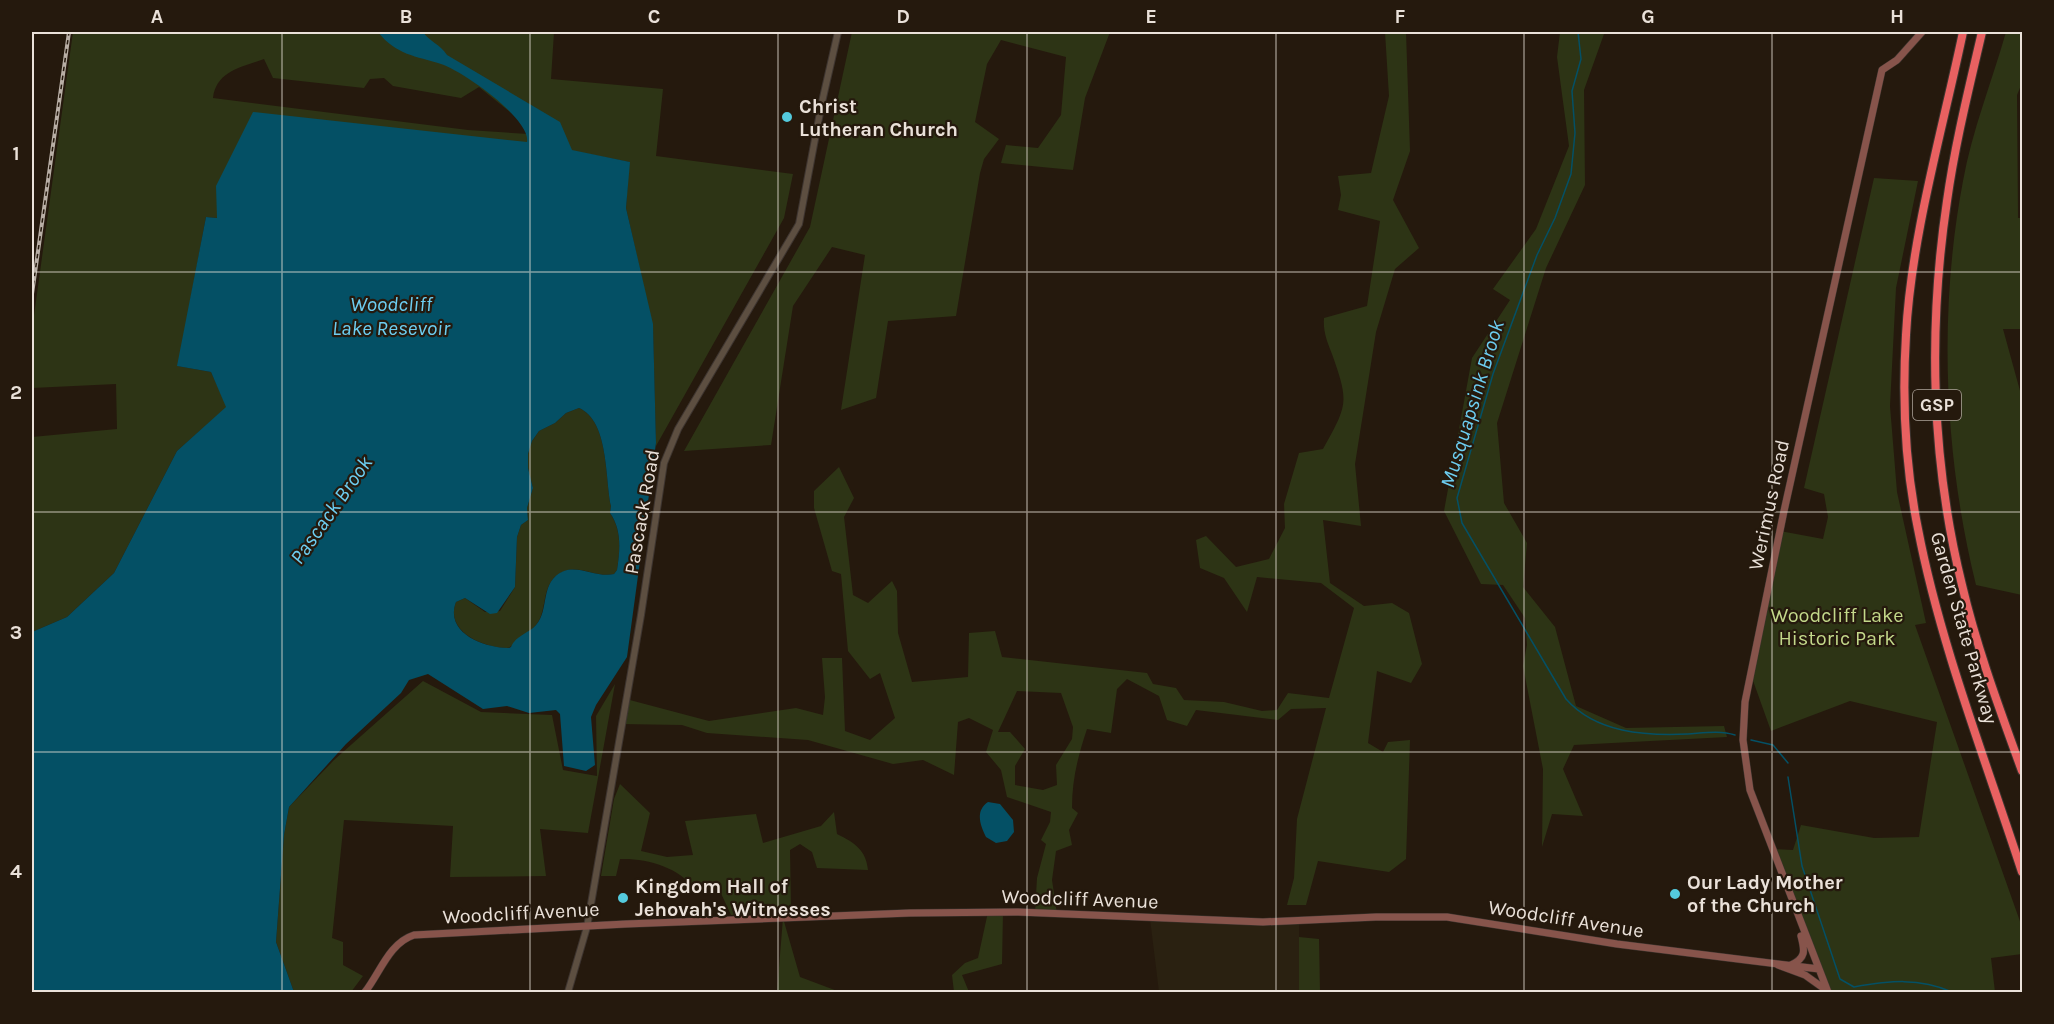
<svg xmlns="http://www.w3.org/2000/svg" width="2054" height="1024" font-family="Karla,sans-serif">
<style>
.education{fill:#2a2111}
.green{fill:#2d3415;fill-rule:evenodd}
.water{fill:#045065;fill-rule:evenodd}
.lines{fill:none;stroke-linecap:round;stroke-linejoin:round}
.stream{stroke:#045065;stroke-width:1.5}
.tertiary-casing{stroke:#3e3530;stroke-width:8}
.secondary-casing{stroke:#3e3530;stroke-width:8}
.motorway-casing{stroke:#3e3530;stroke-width:10}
.tertiary{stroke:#5d4f41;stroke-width:6}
.secondary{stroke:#87544b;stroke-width:7}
.motorway{stroke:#e86161;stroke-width:8}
.rail-casing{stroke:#b8aea5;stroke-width:4}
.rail{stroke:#25190d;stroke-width:1.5;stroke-dasharray:4.5;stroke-linecap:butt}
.grid{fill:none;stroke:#eae1d9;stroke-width:1.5;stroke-opacity:0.55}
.poi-dot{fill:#54cadd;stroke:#25190d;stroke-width:2}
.labels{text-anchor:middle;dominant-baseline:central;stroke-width:4.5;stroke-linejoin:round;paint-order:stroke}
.shield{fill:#25190d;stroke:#afa59c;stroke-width:1.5}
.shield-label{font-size:18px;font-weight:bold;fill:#eae1d9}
.poi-label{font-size:20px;font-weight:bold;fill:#eae1d9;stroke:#25190d;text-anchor:start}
.street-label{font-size:20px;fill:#eae1d9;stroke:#25190d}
.park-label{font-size:20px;fill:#c3d88a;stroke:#25190d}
.water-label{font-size:21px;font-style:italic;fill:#6dcef1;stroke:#25190d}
.neatline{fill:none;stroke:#eae1d9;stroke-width:2}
.grid-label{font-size:20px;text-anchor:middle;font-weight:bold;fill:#eae1d9}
</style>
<rect width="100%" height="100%" fill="#25190d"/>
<path class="education" d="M 1150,919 L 1299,921 L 1299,992 L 1159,992 Z"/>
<path class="green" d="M 73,32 L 554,32 L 551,79 L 663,89 L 656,156 L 793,174 L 784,218 L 656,446 L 653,328 L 626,208 L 629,162 L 538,144 L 217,218 L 206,217 L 178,366 L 211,372 L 227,407 L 177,451 L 114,573 L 67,617 L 32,632 L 32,437 L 117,429 L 116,384 L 32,388 L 32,330 ZM 264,59 L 273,78 L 364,88 L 370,79 L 384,78 L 393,86 L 461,98 L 479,87 L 515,116 L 528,134 L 468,130 L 213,98 C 216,71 242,67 264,59 Z
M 852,32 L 1110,32 L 1085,98 L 1073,170 L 1001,163 L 1006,145 L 1038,148 L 1061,115 L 1066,57 L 1001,40 L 987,64 L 975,122 L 999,139 L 984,159 L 980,173 L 956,316 L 888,321 L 876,398 L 841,410 L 865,255 L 832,247 L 793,306 L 771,445 L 684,451 L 810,227 Z
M 1385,32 L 1406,32 L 1410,151 L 1393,200 L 1419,248 L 1395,269 L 1376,332 L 1355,464 L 1361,526 L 1323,520 L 1330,583 L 1364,606 L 1392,603 L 1409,613 L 1422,664 L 1411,683 L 1377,671 L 1368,743 L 1383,752 L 1388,742 L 1410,740 L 1406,859 L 1389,872 L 1318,861 L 1306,905 L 1287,905 L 1294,878 L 1297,819 L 1326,708 L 1291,709 L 1278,720 L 1196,710 L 1187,726 L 1167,720 L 1159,696 L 1127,679 L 1117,689 L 1111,733 L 1087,729 C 1078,756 1072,779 1072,808 L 1078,813 L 1069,830 L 1072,845 L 1056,851 L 1052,880 L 1057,914 L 1035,913 L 1037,878 L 1046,844 L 1041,840 L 1050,822 L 1051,812 L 1007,797 L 1001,770 L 986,752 L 993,730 L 969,718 L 958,722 L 954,775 L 923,760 L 893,764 L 808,740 L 707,733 L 682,725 L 621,724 L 626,699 L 709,721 L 796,708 L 823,715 L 825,697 L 822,658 L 842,658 L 845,731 L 870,740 L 895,718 L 880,673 L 870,679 L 848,651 L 841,574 L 832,571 L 814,508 L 814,491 L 839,467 L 854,498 L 844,517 L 853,595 L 868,603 L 892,581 L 897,591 L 898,633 L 912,682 L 968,677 L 969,633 L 995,631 L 1002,657 L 1147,673 L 1153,684 L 1176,688 L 1184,700 L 1224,702 L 1262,711 L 1277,710 L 1288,693 L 1329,698 L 1354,608 L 1321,583 L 1257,577 L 1247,612 L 1224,578 L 1200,568 L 1196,540 L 1206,536 L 1236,567 L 1269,559 L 1285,528 L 1284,504 L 1299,453 L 1323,449 C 1348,404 1349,402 1332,354 C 1327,341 1323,332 1324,318 L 1367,306 L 1380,221 L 1338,210 L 1341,195 L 1338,176 L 1371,173 L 1389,96 ZM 1017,691 L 1061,693 L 1073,727 L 1072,739 L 1056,765 L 1057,785 L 1043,790 L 1015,785 L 1015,766 L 1025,749 L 1010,732 L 998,732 Z
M 1560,32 L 1601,32 L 1604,34 L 1584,90 L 1585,185 L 1546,268 L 1497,423 L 1504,503 L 1527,543 L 1523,587 L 1555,627 L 1576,706 L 1626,728 L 1724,726 L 1727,737 L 1574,745 L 1563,769 L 1583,816 L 1552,814 L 1542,847 L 1543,769 L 1523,666 L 1527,645 L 1525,618 L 1503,585 L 1481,584 L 1444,511 L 1472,358 L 1510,300 L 1493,289 L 1536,229 L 1569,146 L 1557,57 Z
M 2006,32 L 2022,32 L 2022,83 L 2017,95 L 2018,218 L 2022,218 L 2022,329 L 2003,329 L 2022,398 L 2022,595 L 1976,585 C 1944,456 1938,312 1963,181 C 1972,131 1992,81 2006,32 Z
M 1874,178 L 1918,181 L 1896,288 L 1890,406 L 1897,492 L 1926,623 L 1915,625 L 2022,927 L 2022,954 L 1991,958 L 1995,992 L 1828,992 L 1771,849 L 1793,850 L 1801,825 L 1874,838 L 1919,837 L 1937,722 L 1850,701 L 1771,731 L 1751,675 L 1780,531 L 1823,539 L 1828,517 L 1824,494 L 1804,488 Z
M 579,408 C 609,421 605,478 611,506 L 610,513 C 622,531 620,550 617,570 L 614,574 C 598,578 580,565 565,571 C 539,580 549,610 536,625 C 533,629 512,648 507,648 C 486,648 444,633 456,602 L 465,598 L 485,612 L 500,611 L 515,587 L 517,537 L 521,525 L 528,520 L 527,508 L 533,488 L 528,468 L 528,454 L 532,441 L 539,431 L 555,423 L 566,413 Z
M 423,681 L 481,712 L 552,715 L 563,770 L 597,776 L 596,716 L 615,684 L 588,833 L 540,829 L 546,876 L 450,877 L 453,826 L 344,820 L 332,938 L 343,942 L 343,965 L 363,976 L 351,992 L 294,992 L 276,942 L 284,835 L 289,807 L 334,760 Z
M 620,784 L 650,813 L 641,851 L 667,857 L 693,855 L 685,821 L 756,814 L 763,843 L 821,826 L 834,812 L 837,834 C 855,843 866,850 868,870 L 817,868 L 812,852 L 800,844 L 790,850 L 791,908 L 731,915 L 719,889 L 695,889 C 678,867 647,858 620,859 L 616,876 L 601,876 L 614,799 Z
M 988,912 L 1003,912 L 1002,964 L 962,975 L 969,992 L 954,992 L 952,975 L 965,963 L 978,958 Z
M 783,918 L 800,977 L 840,992 L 777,992 Z
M 1299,937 L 1319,939 L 1320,992 L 1299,992 Z"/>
<path class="water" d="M 378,32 L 423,32 C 430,42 440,44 447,55 L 560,122 L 572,150 L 630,162 L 626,208 L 653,324 L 656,443 L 627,657 L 596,705 L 591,717 L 595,765 L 586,771 L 564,766 L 560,714 L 556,710 L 529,713 L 507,706 L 483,709 L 428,674 L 409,680 L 401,693 L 346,744 L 289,807 L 284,835 L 276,942 L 294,992 L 32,991 L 32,632 L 67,617 L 114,573 L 177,451 L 226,407 L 211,372 L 177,366 L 206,217 L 217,218 L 216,186 L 253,112 L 527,142 C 531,119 463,71 441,64 C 416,56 396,55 378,32 ZM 579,408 C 609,421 605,478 611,506 L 610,513 C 622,530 620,550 617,570 L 614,574 C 598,578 579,565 564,571 C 539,581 550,610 536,625 C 530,632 519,635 514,642 C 511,645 512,648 508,648 C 486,648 444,634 456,602 L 465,598 L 490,614 L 497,613 L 515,587 L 517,537 L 521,525 L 528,520 L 527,508 L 533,488 L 528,468 L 528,454 L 532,441 L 539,431 L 555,423 L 566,413 Z
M 988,802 L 1000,804 L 1013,820 L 1014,832 L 1007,841 L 996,843 L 986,837 C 980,825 975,811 988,802 Z"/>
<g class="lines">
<path class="stream" d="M 1578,32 L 1581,59 L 1572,91 L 1575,133 L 1571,174 L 1555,218 L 1537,255 L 1493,374 L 1457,498 L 1462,523 L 1566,699 C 1596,733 1645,736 1688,734 C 1703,733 1720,730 1735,735
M 1751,740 L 1773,745 L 1788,763
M 1788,777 L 1802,866 L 1840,979 L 1854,987 C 1889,981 1919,977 1952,992"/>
<defs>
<path id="tertiary" d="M 568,992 L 587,927 L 641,615 L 664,463 L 678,429 L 799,224 L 822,102 L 838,32"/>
<path id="secondary" d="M 1778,965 L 1805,975 L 1826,990
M 1791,965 C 1806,958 1805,951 1801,936
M 365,992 C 380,973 389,943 414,935 L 626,924 L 910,913 L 1018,912 L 1263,922 L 1376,917 L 1447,917 L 1617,944 L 1819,969
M 1828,992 L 1750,790 L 1743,740 L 1745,702 L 1784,511 L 1882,70 L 1897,60 L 1922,32"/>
<path id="motorway" d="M 1963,32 C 1943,128 1911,237 1906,335 C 1902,400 1905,465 1918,529 C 1940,644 1986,761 2022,872
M 1982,32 C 1969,88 1955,144 1947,201 C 1928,328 1931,460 1962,585 C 1977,649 2000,710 2022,771"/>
</defs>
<use href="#tertiary" class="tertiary-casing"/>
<use href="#secondary" class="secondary-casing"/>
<use href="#motorway" class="motorway-casing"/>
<use href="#tertiary" class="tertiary"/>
<use href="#secondary" class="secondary"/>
<use href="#motorway" class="motorway"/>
<defs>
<path id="rail" d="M 32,294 L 69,32"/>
</defs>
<use href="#rail" class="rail-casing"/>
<use href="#rail" class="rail"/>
</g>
<path class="grid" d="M 282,32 L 282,992M 530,32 L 530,992M 778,32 L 778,992M 1027,32 L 1027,992M 1276,32 L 1276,992M 1524,32 L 1524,992M 1772,32 L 1772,992M 32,272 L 2022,272M 32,512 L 2022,512M 32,752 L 2022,752"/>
<g class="poi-dot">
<circle cx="787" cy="117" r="6"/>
<circle cx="1675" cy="894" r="6"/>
<circle cx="623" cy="898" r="6"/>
</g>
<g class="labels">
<rect class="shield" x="1913" y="390" width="48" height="30" rx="4.5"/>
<g class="shield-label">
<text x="1937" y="405">GSP</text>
</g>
<g class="poi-label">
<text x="799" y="106">Christ<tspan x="799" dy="23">Lutheran Church</tspan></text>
<text x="1687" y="882">Our Lady Mother<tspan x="1687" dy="23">of the Church</tspan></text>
<text x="635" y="886">Kingdom Hall of<tspan x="635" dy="23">Jehovah's Witnesses</tspan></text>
</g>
<g class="street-label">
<text transform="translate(1769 505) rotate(-78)">Werimus Road</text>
<text transform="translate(642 512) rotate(-80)">Pascack Road</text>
<text transform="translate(1964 628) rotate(74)">Garden State Parkway</text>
<text transform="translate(1080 899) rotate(2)">Woodcliff Avenue</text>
<text transform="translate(521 913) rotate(-3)">Woodcliff Avenue</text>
<text transform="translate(1566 919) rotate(9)">Woodcliff Avenue</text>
</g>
<g class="park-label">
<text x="1837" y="615">Woodcliff Lake<tspan x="1837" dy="23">Historic Park</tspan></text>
</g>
<g class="water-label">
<text x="391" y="304">Woodcliff<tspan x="391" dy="24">Lake Resevoir</tspan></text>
<text transform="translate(1472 404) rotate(-73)">Musquapsink Brook</text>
<text transform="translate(331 510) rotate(-55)">Pascack Brook</text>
</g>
</g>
<rect width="2054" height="1024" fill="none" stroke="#25190d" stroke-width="66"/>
<rect x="33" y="33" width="1988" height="958" class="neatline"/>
<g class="grid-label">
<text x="157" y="23">A</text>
<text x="406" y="23">B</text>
<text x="654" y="23">C</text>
<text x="903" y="23">D</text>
<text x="1151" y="23">E</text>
<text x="1400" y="23">F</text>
<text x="1648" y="23">G</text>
<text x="1897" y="23">H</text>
<text x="16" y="160">1</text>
<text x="16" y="399">2</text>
<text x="16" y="639">3</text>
<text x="16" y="878">4</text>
</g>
</svg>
